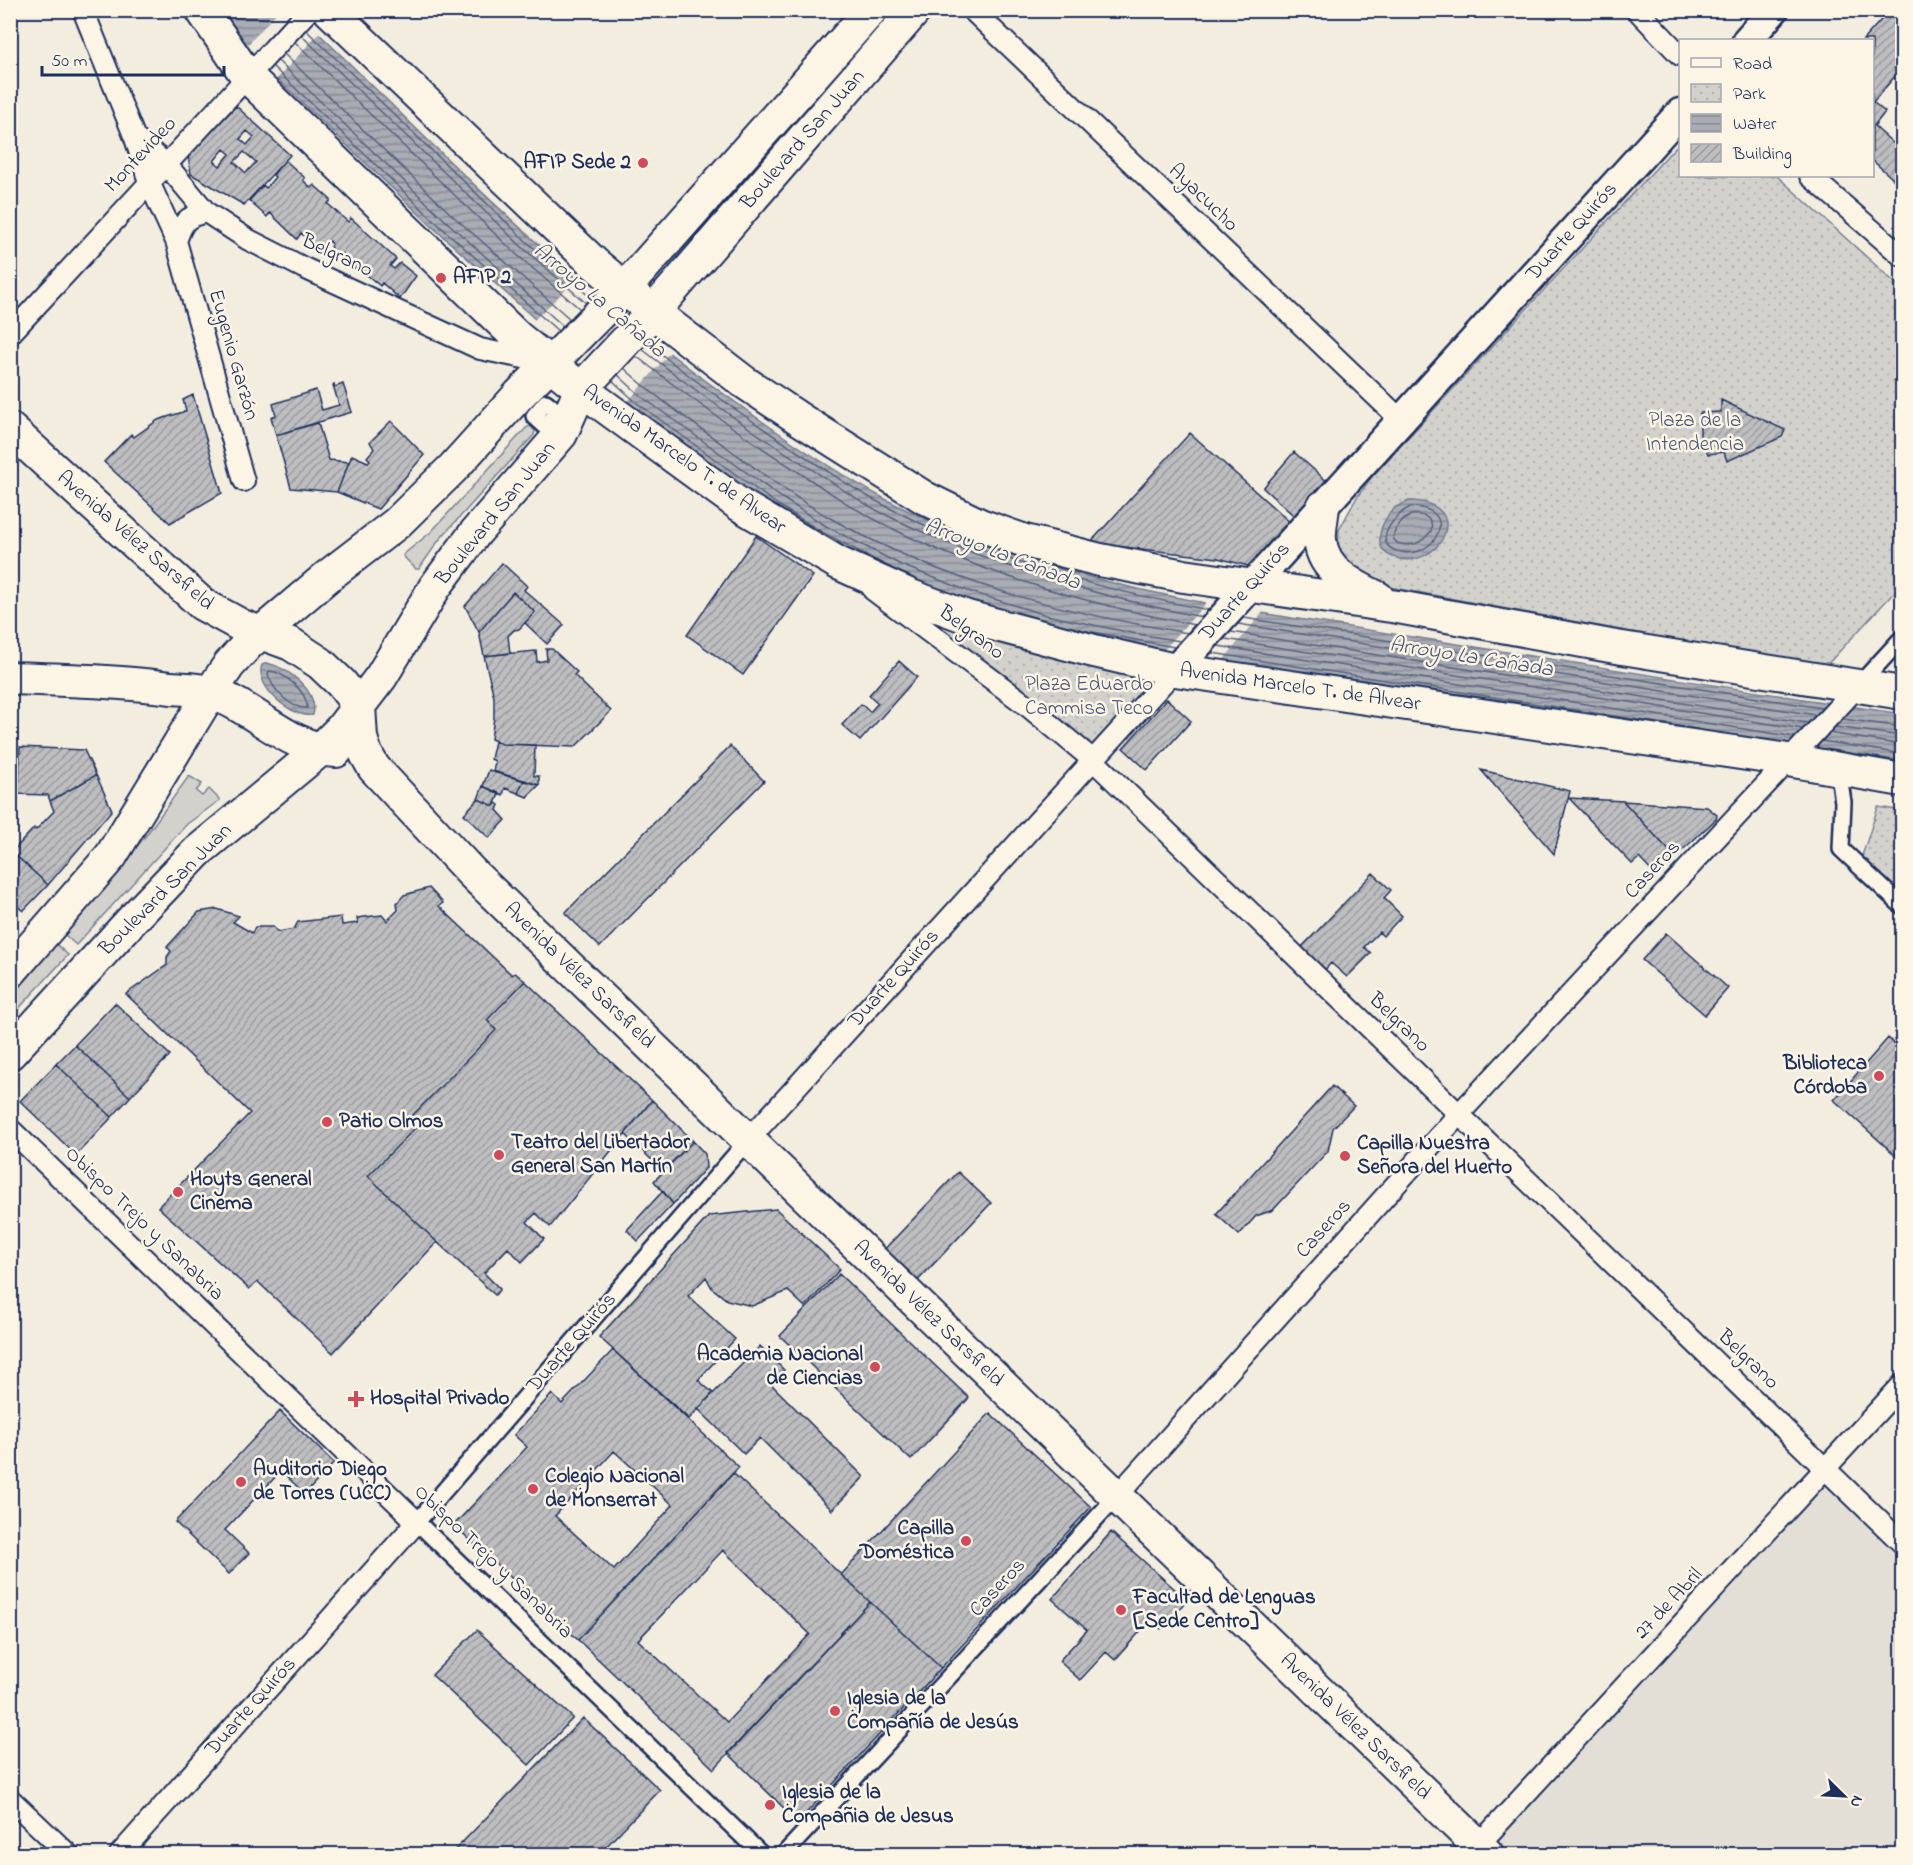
<svg xmlns="http://www.w3.org/2000/svg" width="1913" height="1865" font-family="'Indie Flower',sans-serif">
<style>
.built{fill:#e3dfd6}
.grass{fill:#d3d1cc;stroke:#778095;stroke-width:1.5}
.park{fill:url(#park-dots);stroke:#778095;stroke-width:1.5}
.water{fill:url(#water-rules);stroke:#707a91;stroke-width:1.5}
.pier{fill:#f3ede0}
.lines{fill:none;stroke-linecap:round;stroke-linejoin:round}
.shore{stroke:#546180;stroke-width:1.5}
.building{fill:url(#building-hatch);stroke:#1b2f5e;stroke-width:1.5;fill-rule:evenodd}
.pedestrian-casing{stroke:#1b2f5e;stroke-width:20}
.minor-casing{stroke:#1b2f5e;stroke-width:24}
.secondary-casing{stroke:#1b2f5e;stroke-width:33}
.primary-casing{stroke:#1b2f5e;stroke-width:36}
.pedestrian{stroke:#fcf5e5;stroke-width:15}
.minor{stroke:#fcf5e5;stroke-width:20}
.secondary{stroke:#fcf5e5;stroke-width:28}
.primary{stroke:#fcf5e5;stroke-width:32}
.poi-dot{fill:#d1495b;stroke:#fcf5e5;stroke-width:2}
.labels{text-anchor:middle;dominant-baseline:central;stroke-width:5;stroke-linejoin:round;paint-order:stroke}
.street-label{font-size:21px;fill:#1b2f5e;stroke:#fcf5e5}
.poi-label{font-size:21px;font-weight:bold;fill:#1b2f5e;stroke:#fcf5e5;text-anchor:start}
.park-label{font-size:21px;fill:#49587a;stroke:#fcf5e5}
.water-label{font-size:22px;font-style:italic;fill:#465478;stroke:#fcf5e5}
</style>
<defs>
<pattern id="park-dots" width="8" height="8" patternUnits="userSpaceOnUse" patternTransform="scale(1.5)"><rect width="8" height="8" fill="#d3d1cc"/><path d="M2 2h.1M6 6h.1" fill="none" stroke="#b5b4b2" stroke-width="1.8" stroke-linecap="round"/></pattern>
<pattern id="water-rules" width="6" height="5" patternUnits="userSpaceOnUse" patternTransform="scale(1.5)"><rect width="6" height="5" fill="#a9acb3"/><path d="M0 2.5h6" fill="none" stroke="#898c95"/></pattern>
<pattern id="building-hatch" width="6" height="6" patternUnits="userSpaceOnUse" patternTransform="scale(1.5)"><rect width="6" height="6" fill="#bebec0"/><path d="M-1 1l2-2M0 6l6-6M5 7l2-2" fill="none" stroke="#9a9b9f"/></pattern>
</defs>
<rect width="100%" height="100%" fill="#f3ede0"/>
<filter id="ink" filterUnits="userSpaceOnUse"><feTurbulence type="fractalNoise" baseFrequency=".0167" numOctaves="2"/><feDisplacementMap in="SourceGraphic" scale="12" xChannelSelector="R" yChannelSelector="G"/><feConvolveMatrix kernelMatrix="1 2 1 2 8 2 1 2 1" color-interpolation-filters="sRGB"/></filter>
<g filter="url(#ink)">
<path class="built" d="M 1825,1469 L 1902,1543 L 1902,1854 L 1470,1854 Z"/>
<path class="grass" d="M 530,426 L 535,431 L 534,435 L 439,540 L 419,569 L 416,569 L 403,556 L 404,554 L 431,532 L 526,428 Z
M 189,776 L 202,784 L 196,791 L 202,796 L 209,789 L 220,800 L 187,824 L 76,945 L 64,934 L 144,838 Z
M 56,944 L 68,955 L 11,1017 L 11,998 Z"/>
<path class="park" d="M 1680,142 L 1680,176 L 1777,176 L 1902,289 L 1902,584 L 1824,668 L 1390,587 L 1367,579 L 1338,553 L 1339,530 L 1357,497 L 1371,478 Z
M 838,563 L 1175,670 L 1093,760 Z
M 1878,807 L 1902,811 L 1902,896 L 1861,859 Z"/>
<path class="water" d="M 219,11 L 297,11 L 310,25 C 394,106 476,190 564,267 C 625,320 689,370 756,417 C 797,446 840,475 885,499 C 1052,587 1230,608 1413,637 C 1576,663 1739,690 1902,714 L 1902,767 L 1129,646 L 1043,628 L 896,577 L 775,510 L 633,407 L 438,232 L 269,71 L 242,41 Z
M 1409,501 C 1477,502 1439,574 1393,557 C 1370,548 1381,519 1396,507 C 1400,505 1405,503 1409,501 Z
M 267,663 C 287,668 319,690 313,715 C 293,719 254,687 262,665 Z"/>
<path class="pier" d="M 301,10 L 321,31 L 275,81 L 244,49 L 278,11 Z
M 580,276 L 671,351 L 626,404 L 533,321 Z
M 1208,601 L 1263,612 L 1220,664 L 1160,654 Z"/>
<g class="lines">
<path class="shore" d="M 306,30 L 527,242 L 591,298
M 301,35 L 522,247 L 586,303
M 295,42 L 516,254 L 580,309
M 284,54 L 453,216 L 570,319
M 278,61 L 447,222 L 563,326
M 272,66 L 442,228 L 558,331
M 647,343 C 702,387 759,427 818,465 C 838,478 858,492 880,503 C 982,558 1095,588 1208,610
M 642,349 C 697,392 753,433 813,470 C 834,484 856,499 878,511 C 981,563 1090,595 1202,617
M 636,356 C 691,399 747,439 806,477 C 828,491 849,506 872,518 C 972,572 1084,603 1195,625
M 624,368 C 655,397 690,421 725,446 C 759,471 793,497 830,518 C 946,583 1058,612 1188,633
M 618,375 L 642,397 L 782,498 L 826,526 L 901,565 L 968,591 L 1046,615 L 1132,633 L 1180,641
M 613,381 L 637,403 L 778,505 L 822,532 L 891,568
M 1410,507 C 1461,506 1437,560 1401,552 C 1369,546 1393,516 1410,507 Z
M 1411,515 C 1423,514 1434,517 1431,531 C 1422,543 1412,548 1397,543 L 1393,538 C 1395,527 1402,520 1411,515 Z
M 1244,618 L 1822,708
M 1238,624 L 1816,715
M 1082,630 L 1174,647
M 1231,632 L 1808,723
M 1225,639 L 1803,729
M 1218,646 L 1795,737
M 1212,653 L 1697,729
M 269,671 C 284,672 308,692 307,708 C 290,709 272,689 268,674 Z
M 1843,719 L 1902,727
M 1835,727 L 1902,736
M 1829,733 L 1902,745
M 1822,741 L 1902,754
M 1835,751 L 1902,761"/>
</g>
<path class="building" d="M 1890,10 L 1902,10 L 1902,68 L 1873,102 L 1885,112 L 1874,126 L 1902,151 L 1902,187 L 1872,160 L 1872,40 L 1863,40 Z
M 236,106 L 290,155 L 244,205 L 191,174 L 188,155 ZM 247,131 L 254,137 L 247,145 L 240,139 ZM 224,149 L 230,154 L 220,166 L 214,161 ZM 244,152 L 256,162 L 246,173 L 234,162 Z
M 285,160 L 305,178 L 303,180 L 311,188 L 314,185 L 331,200 L 328,204 L 348,222 L 351,218 L 396,259 L 390,266 L 394,269 L 400,263 L 416,276 L 400,299 L 382,283 L 380,286 L 360,269 L 358,271 L 340,257 L 342,254 L 338,256 L 332,254 L 330,250 L 332,244 L 330,241 L 321,251 L 301,233 L 297,239 L 270,213 L 267,217 L 249,201 L 263,185 L 266,188 L 275,177 L 273,175 Z
M 334,384 L 335,387 L 343,384 L 352,412 L 276,435 L 271,417 L 276,415 L 273,404 L 316,390 L 322,410 L 339,405 L 333,385 Z
M 193,395 L 222,493 L 170,523 L 104,462 L 131,434 L 134,437 L 158,420 L 186,411 L 183,400 Z
M 1721,400 L 1785,430 L 1782,437 L 1727,461 L 1724,452 L 1708,454 L 1700,435 L 1700,413 L 1721,412 Z
M 391,421 L 424,455 L 378,509 L 337,492 L 352,455 L 368,462 L 370,460 L 367,457 L 374,449 L 370,442 Z
M 318,423 L 329,460 L 349,462 L 337,492 L 291,488 L 276,435 Z
M 1190,433 L 1293,525 L 1252,567 L 1218,558 L 1090,543 Z
M 1294,452 L 1331,485 L 1300,521 L 1263,488 Z
M 756,536 L 813,576 L 743,675 L 687,635 Z
M 502,563 L 527,586 L 524,590 L 564,625 L 547,644 L 525,623 L 535,612 L 513,592 L 479,632 L 465,606 Z
M 513,592 L 535,612 L 519,629 L 514,630 L 508,636 L 510,653 L 484,656 L 479,632 Z
M 546,649 L 552,649 L 577,672 L 574,675 L 611,711 L 575,747 L 502,744 L 491,739 L 494,717 L 494,697 L 484,656 L 536,651 L 537,662 L 547,660 Z
M 899,661 L 917,677 L 860,741 L 842,725 L 861,704 L 870,712 L 878,703 L 869,695 Z
M 1167,699 L 1191,721 L 1147,770 L 1123,748 Z
M 495,741 L 502,744 L 535,745 L 534,776 L 539,776 L 539,785 L 493,772 L 495,761 L 491,759 Z
M 730,746 L 764,781 L 600,947 L 565,913 Z
M 20,747 L 84,750 L 96,775 L 50,801 L 48,795 L 14,794 L 10,790 L 19,782 Z
M 489,770 L 524,780 L 518,793 L 505,788 L 503,795 L 483,786 Z
M 1481,770 L 1570,791 L 1554,854 Z
M 96,775 L 112,810 L 48,885 L 12,852 L 34,828 L 36,830 L 54,811 L 50,801 Z
M 524,780 L 539,785 L 527,797 L 518,793 Z
M 483,786 L 499,794 L 494,806 L 478,799 Z
M 1569,798 L 1623,801 L 1675,857 L 1655,875 L 1639,858 L 1632,864 Z
M 478,799 L 494,806 L 496,803 L 499,805 L 497,810 L 506,820 L 489,838 L 464,814 Z
M 1623,801 L 1707,807 L 1717,815 L 1716,819 L 1675,857 Z
M 10,850 L 48,885 L 23,911 L 10,900 Z
M 1373,873 L 1391,890 L 1384,898 L 1402,916 L 1383,936 L 1379,932 L 1364,947 L 1371,953 L 1347,977 L 1331,963 L 1322,973 L 1299,950 Z
M 429,888 L 443,903 L 439,906 L 512,975 L 515,973 L 525,981 L 487,1020 L 496,1030 L 410,1118 L 417,1126 L 368,1176 L 437,1242 L 333,1353 L 258,1282 L 249,1289 L 158,1207 L 250,1113 L 126,994 L 167,965 L 167,957 L 171,951 L 167,947 L 199,912 L 217,909 L 239,916 L 233,922 L 252,933 L 255,927 L 273,927 L 278,932 L 294,929 L 298,922 L 341,917 L 342,925 L 358,923 L 357,918 L 382,915 L 387,921 L 398,910 L 397,903 L 404,895 Z
M 1666,933 L 1728,988 L 1705,1015 L 1642,960 Z
M 525,981 L 652,1100 L 550,1227 L 536,1213 L 527,1222 L 544,1239 L 522,1262 L 508,1248 L 484,1273 L 500,1289 L 495,1295 L 437,1242 L 368,1176 L 417,1126 L 410,1118 L 496,1030 L 487,1020 Z
M 115,1003 L 170,1055 L 130,1097 L 75,1045 Z
M 1888,1038 L 1902,1051 L 1902,1161 L 1834,1100 Z
M 75,1045 L 130,1097 L 112,1117 L 56,1064 Z
M 56,1064 L 112,1117 L 76,1155 L 20,1101 Z
M 1332,1086 L 1354,1106 L 1333,1128 L 1328,1151 L 1273,1210 L 1256,1216 L 1239,1235 L 1216,1214 Z
M 652,1100 L 693,1141 L 663,1171 L 625,1134 Z
M 693,1141 L 705,1154 L 706,1168 L 673,1204 L 654,1181 Z
M 958,1172 L 991,1203 L 911,1288 L 878,1256 Z
M 663,1191 L 673,1204 L 638,1241 L 627,1230 Z
M 776,1209 L 840,1269 L 805,1307 L 788,1291 L 752,1306 L 727,1300 L 712,1288 L 706,1277 L 688,1296 L 735,1339 L 698,1380 L 713,1393 L 689,1419 L 599,1337 L 709,1216 Z
M 839,1274 L 969,1398 L 911,1460 L 780,1336 Z
M 760,1346 L 784,1370 L 771,1384 L 864,1477 L 832,1510 L 760,1438 L 744,1454 L 698,1409 Z
M 613,1350 L 739,1467 L 578,1640 L 454,1525 L 527,1447 L 514,1435 L 552,1394 L 562,1404 ZM 614,1451 L 673,1505 L 614,1570 L 555,1516 Z
M 280,1411 L 334,1463 L 305,1494 L 281,1471 L 225,1530 L 249,1553 L 229,1574 L 175,1522 Z
M 990,1413 L 1091,1507 L 941,1668 L 841,1575 Z
M 733,1473 L 870,1602 L 714,1769 L 578,1640 ZM 723,1550 L 810,1634 L 727,1722 L 638,1640 Z
M 1111,1532 L 1187,1600 L 1161,1629 L 1151,1619 L 1115,1660 L 1106,1652 L 1080,1680 L 1059,1661 L 1087,1630 L 1052,1599 Z
M 870,1602 L 941,1668 L 798,1822 L 728,1753 Z
M 477,1630 L 573,1718 L 529,1765 L 432,1675 Z
M 583,1718 L 660,1790 L 599,1854 L 451,1854 Z"/>
<g class="lines">
<defs>
<path id="pedestrian" d="M 546,402 L 558,412 L 545,426 L 534,416 Z
M 1858,686 L 1902,638
M 1838,768 L 1843,802 L 1841,849 L 1902,906
M 748,1140 L 417,1522 L 761,1854
M 784,1854 L 1116,1497"/>
<path id="minor" d="M 83,10 L 135,138 L 166,164 L 206,212 L 247,239 L 304,268 L 480,349 L 543,362
M 972,10 L 1401,420
M 1637,10 L 1680,55
M 135,138 L 149,182 L 176,241 L 244,481
M 1810,176 L 1902,256
M 176,241 C 183,222 185,217 206,212
M 10,334 L 309,10
M 873,590 L 1030,708 L 1093,760 L 1902,1543
M 10,1129 L 417,1522 L 120,1854
M 748,1140 L 1175,670
M 1116,1497 L 1459,1114 L 1858,686
M 10,1799 L 68,1854
M 1471,1853 L 1902,1385"/>
<path id="secondary" d="M 1747,40 L 1774,10
M 1175,670 L 1680,113"/>
<path id="primary" d="M 202,10 L 247,76 L 517,337 L 581,389 L 740,505 L 838,563 L 911,596 L 967,617 L 1094,651 L 1175,670 L 1788,760 L 1902,780
M 329,10 L 594,263 L 653,312 L 744,382 L 801,420 L 925,498 L 980,525 L 1025,541 L 1100,560 L 1184,576 L 1398,607 L 1610,646 L 1902,693
M 10,429 L 202,604 L 242,626 L 291,644 L 320,663 L 341,683 L 359,706 L 361,738 L 366,754 L 374,768 L 471,872 L 1487,1854
M 1323,507 C 1322,517 1319,530 1320,540 C 1323,571 1353,586 1378,598
M 10,678 C 64,680 118,681 171,688 C 185,689 200,689 212,693 C 256,708 288,749 336,751
M 10,972 L 111,856 L 210,693 L 229,665 L 249,643 L 328,576 L 397,523 L 453,468 L 519,395 L 625,288 L 871,10
M 10,1053 L 132,920 L 197,852 L 319,751 L 341,729 L 381,677 L 435,587 L 476,532 L 561,434 L 581,389 L 653,312 L 915,10"/>
</defs>
<use href="#pedestrian" class="pedestrian-casing"/>
<use href="#minor" class="minor-casing"/>
<use href="#secondary" class="secondary-casing"/>
<use href="#primary" class="primary-casing"/>
<use href="#pedestrian" class="pedestrian"/>
<use href="#minor" class="minor"/>
<use href="#secondary" class="secondary"/>
<use href="#primary" class="primary"/>
</g>
</g>
<g class="poi-dot">
<circle cx="643" cy="163" r="6"/>
<circle cx="441" cy="278" r="6"/>
<circle cx="1879" cy="1076" r="6"/>
<circle cx="327" cy="1122" r="6"/>
<circle cx="499" cy="1155" r="6"/>
<circle cx="1345" cy="1156" r="6"/>
<circle cx="178" cy="1192" r="6"/>
<circle cx="875" cy="1367" r="6"/>
<path d="M353 1390h6v6h6v6h-6v6h-6v-6h-6v-6h6z"/>
<circle cx="241" cy="1482" r="6"/>
<circle cx="533" cy="1489" r="6"/>
<circle cx="966" cy="1541" r="6"/>
<circle cx="1121" cy="1610" r="6"/>
<circle cx="835" cy="1711" r="6"/>
<circle cx="770" cy="1805" r="6"/>
</g>
<g class="labels">
<g class="street-label">
<text transform="translate(803 140) rotate(-49)">Boulevard San Juan</text>
<text transform="translate(141 155) rotate(-47)">Montevideo</text>
<text transform="translate(1203 198) rotate(44)">Ayacucho</text>
<text transform="translate(1572 232) rotate(-48)">Duarte Quirós</text>
<text transform="translate(337 256) rotate(25)">Belgrano</text>
<text transform="translate(233 355) rotate(74)">Eugenio Garzón</text>
<text transform="translate(684 460) rotate(35)">Avenida Marcelo T. de Alvear</text>
<text transform="translate(496 514) rotate(-51)">Boulevard San Juan</text>
<text transform="translate(135 541) rotate(41)">Avenida Vélez Sarsfield</text>
<text transform="translate(1245 592) rotate(-48)">Duarte Quirós</text>
<text transform="translate(971 633) rotate(37)">Belgrano</text>
<text transform="translate(1300 688) rotate(8)">Avenida Marcelo T. de Alvear</text>
<text transform="translate(1653 870) rotate(-47)">Caseros</text>
<text transform="translate(166 890) rotate(-45)">Boulevard San Juan</text>
<text transform="translate(579 976) rotate(44)">Avenida Vélez Sarsfield</text>
<text transform="translate(894 979) rotate(-48)">Duarte Quirós</text>
<text transform="translate(1399 1023) rotate(44)">Belgrano</text>
<text transform="translate(144 1224) rotate(44)">Obispo Trejo y Sanabria</text>
<text transform="translate(1324 1229) rotate(-48)">Caseros</text>
<text transform="translate(928 1314) rotate(44)">Avenida Vélez Sarsfield</text>
<text transform="translate(572 1343) rotate(-49)">Duarte Quirós</text>
<text transform="translate(1748 1360) rotate(44)">Belgrano</text>
<text transform="translate(493 1562) rotate(44)">Obispo Trejo y Sanabria</text>
<text transform="translate(998 1588) rotate(-47)">Caseros</text>
<text transform="translate(1669 1604) rotate(-47)">27 de Abril</text>
<text transform="translate(251 1707) rotate(-48)">Duarte Quirós</text>
<text transform="translate(1355 1727) rotate(44)">Avenida Vélez Sarsfield</text>
</g>
<g class="poi-label">
<text x="631" y="163" text-anchor="end">AFIP Sede 2</text>
<text x="453" y="278">AFIP 2</text>
<text x="1867" y="1064" text-anchor="end">Biblioteca<tspan x="1867" dy="24">Córdoba</tspan></text>
<text x="339" y="1122">Patio Olmos</text>
<text x="511" y="1143">Teatro del Libertador<tspan x="511" dy="24">General San Martín</tspan></text>
<text x="1357" y="1144">Capilla Nuestra<tspan x="1357" dy="24">Señora del Huerto</tspan></text>
<text x="190" y="1180">Hoyts General<tspan x="190" dy="24">Cinema</tspan></text>
<text x="863" y="1355" text-anchor="end">Academia Nacional<tspan x="863" dy="24">de Ciencias</tspan></text>
<text x="370" y="1399">Hospital Privado</text>
<text x="253" y="1470">Auditorio Diego<tspan x="253" dy="24">de Torres (UCC)</tspan></text>
<text x="545" y="1477">Colegio Nacional<tspan x="545" dy="24">de Monserrat</tspan></text>
<text x="954" y="1529" text-anchor="end">Capilla<tspan x="954" dy="24">Doméstica</tspan></text>
<text x="1133" y="1598">Facultad de Lenguas<tspan x="1133" dy="24">[Sede Centro]</tspan></text>
<text x="847" y="1699">Iglesia de la<tspan x="847" dy="24">Compañía de Jesús</tspan></text>
<text x="782" y="1793">Iglesia de la<tspan x="782" dy="24">Compañia de Jesus</tspan></text>
</g>
<g class="park-label">
<text x="1695" y="421">Plaza de la<tspan x="1695" dy="24">Intendencia</tspan></text>
<text x="1089" y="685">Plaza Eduardo<tspan x="1089" dy="24">Cammisa Teco</tspan></text>
</g>
<g class="water-label">
<text transform="translate(599 301) rotate(40)">Arroyo La Cañada</text>
<text transform="translate(1002 555) rotate(21)">Arroyo La Cañada</text>
<text transform="translate(1471 658) rotate(9)">Arroyo La Cañada</text>
</g>
</g>
<rect width="1913" height="1865" fill="none" stroke="#fcf5e5" stroke-width="36"/>
<rect x="18" y="18" width="1877" height="1829" fill="none" stroke="#1b2f5e" stroke-width="2" filter="url(#ink)"/>
<rect x="1679" y="39" width="195" height="138" fill="#fcf5e5" stroke="#a2a6af" stroke-width="1.5"/>
<rect x="1691" y="58" width="30" height="9" fill="#fcf5e5" stroke="#a2a6af" stroke-width="1.5"/>
<text x="1733" y="69" font-size="18" fill="#1b2f5e">Road</text>
<rect x="1691" y="84" width="30" height="18" fill="url(#park-dots)" stroke="#a2a6af" stroke-width="1.5"/>
<text x="1733" y="99" font-size="18" fill="#1b2f5e">Park</text>
<rect x="1691" y="114" width="30" height="18" fill="url(#water-rules)" stroke="#a2a6af" stroke-width="1.5"/>
<text x="1733" y="129" font-size="18" fill="#1b2f5e">Water</text>
<rect x="1691" y="144" width="30" height="18" fill="url(#building-hatch)" stroke="#a2a6af" stroke-width="1.5"/>
<text x="1733" y="159" font-size="18" fill="#1b2f5e">Building</text>
<g transform="translate(1844 1796) rotate(114)" stroke="#fcf5e5" stroke-width="4.5" paint-order="stroke">
<path d="M0-4.5L10 22L0 15L-10 22Z" fill="#1b2f5e"/>
<text y="-9" font-size="16" font-weight="bold" text-anchor="middle" fill="#1b2f5e">N</text>
</g>
<path d="M42 66v9h182v-9" fill="none" stroke="#1b2f5e" stroke-width="3"/>
<text x="51" y="66" font-size="18" fill="#1b2f5e" stroke="#fcf5e5" stroke-width="4.5" paint-order="stroke">50 m</text>
</svg>
